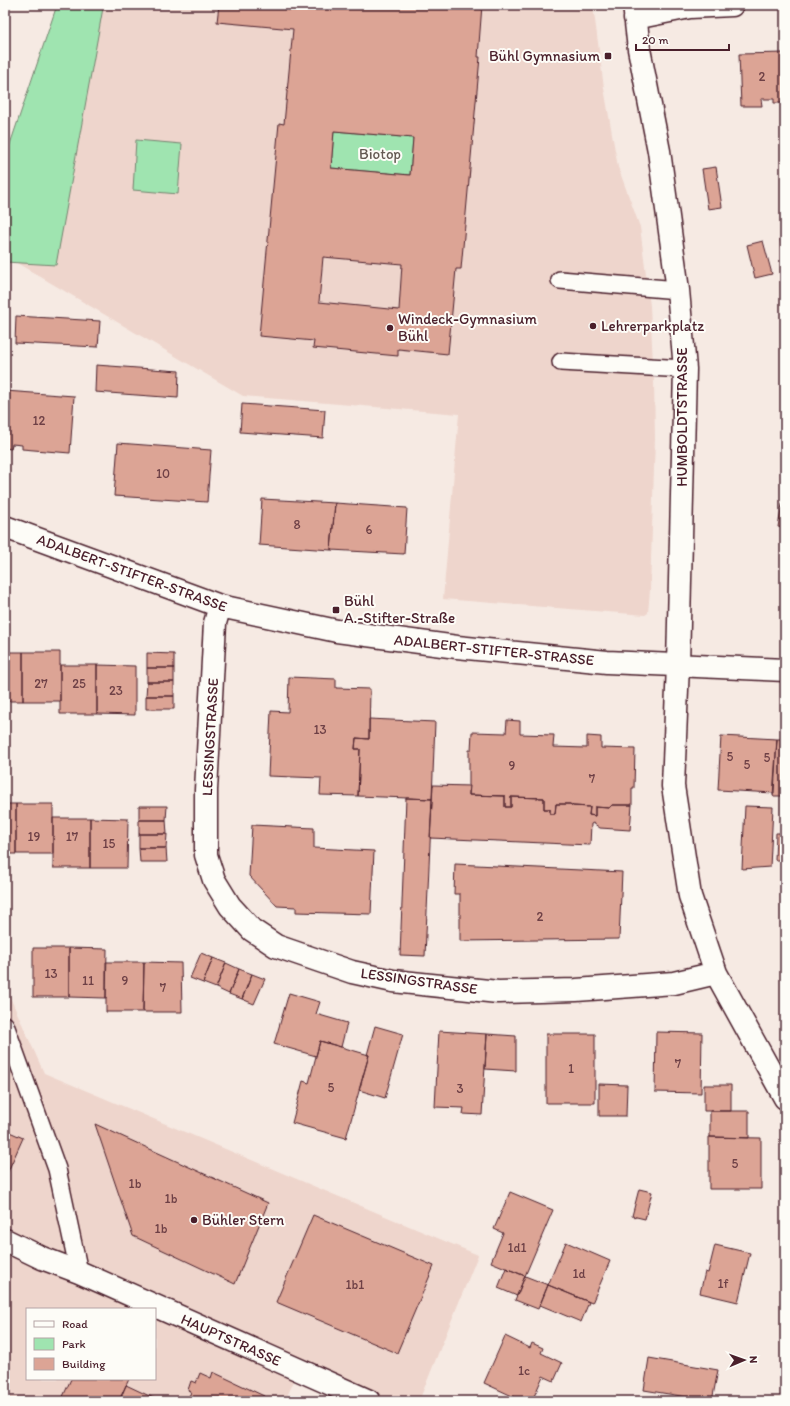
<svg xmlns="http://www.w3.org/2000/svg" width="790" height="1406" font-family="Itim,sans-serif">
<style>
.built{fill:#eed5cc;fill-rule:evenodd}
.green{fill:#9fe4b0;stroke:#74826e}
.building{fill:#dca495;stroke:#4a1f2b;fill-rule:evenodd}
.lines{fill:none;stroke-linecap:round;stroke-linejoin:round}
.lane-casing{stroke:#4a1f2b;stroke-width:20}
.street-casing{stroke:#4a1f2b;stroke-width:25}
.secondary-casing{stroke:#4a1f2b;stroke-width:25}
.lane{stroke:#fdfcf7;stroke-width:17}
.street{stroke:#fdfcf7;stroke-width:22}
.secondary{stroke:#fdfcf7;stroke-width:22}
.poi-dot{fill:#4a1f2b;stroke:#fdfcf7;stroke-width:1.5}
.labels{text-anchor:middle;dominant-baseline:central;stroke-width:4;stroke-linejoin:round;paint-order:stroke}
.number-label{font-size:13px;fill:#6e4046}
.poi-label{font-size:15px;fill:#4a1f2b;stroke:#fdfcf7;text-anchor:start}
.park-label{font-size:15px;fill:#645a53;stroke:#fdfcf7}
.street-label{font-size:15px;fill:#4a1f2b;stroke:#fdfcf7}
</style>
<rect width="100%" height="100%" fill="#f6eae3"/>
<filter id="ink" filterUnits="userSpaceOnUse"><feTurbulence type="fractalNoise" baseFrequency=".025" numOctaves="2"/><feDisplacementMap in="SourceGraphic" scale="8" xChannelSelector="R" yChannelSelector="G"/><feConvolveMatrix kernelMatrix="1 2 1 2 8 2 1 2 1" color-interpolation-filters="sRGB"/></filter>
<g filter="url(#ink)">
<path class="built" d="M 62,5 L 593,5 L 604,88 L 614,145 L 618,167 L 640,227 L 650,306 L 654,382 L 655,438 L 650,590 L 648,613 L 645,615 L 443,599 L 459,414 L 243,396 L 5,256 Z
M 5,986 L 44,1073 L 478,1255 L 419,1401 L 390,1401 L 302,1363 L 285,1401 L 5,1401 ZM 27,1309 L 155,1309 L 155,1379 L 27,1379 Z"/>
<path class="green" d="M 57,5 L 96,5 L 103,8 L 56,265 L 5,262 L 5,159 Z
M 334,131 L 413,138 L 410,175 L 331,168 Z
M 136,140 L 182,144 L 178,194 L 133,190 Z"/>
<path class="building" d="M 219,5 L 482,5 L 478,57 L 480,57 L 461,269 L 456,269 L 448,354 L 398,349 L 398,356 L 313,348 L 314,341 L 259,336 L 279,123 L 284,124 L 293,29 L 217,22 ZM 334,131 L 413,138 L 410,175 L 331,168 ZM 323,257 L 402,264 L 399,310 L 319,302 Z
M 785,53 L 785,103 L 774,103 L 774,99 L 761,99 L 762,106 L 741,106 L 739,54 Z
M 716,167 L 722,207 L 708,209 L 702,169 Z
M 785,236 L 785,258 L 780,238 Z
M 763,241 L 772,274 L 755,278 L 747,245 Z
M 16,316 L 100,321 L 98,347 L 15,343 Z
M 96,365 L 179,371 L 178,398 L 95,392 Z
M 5,391 L 74,396 L 70,453 L 22,449 L 22,445 L 12,444 L 11,449 L 5,448 Z
M 242,404 L 325,410 L 323,438 L 240,432 Z
M 118,443 L 211,450 L 207,502 L 114,496 Z
M 785,488 L 785,528 L 778,527 Z
M 262,499 L 335,503 L 331,550 L 259,545 Z
M 335,503 L 407,508 L 404,554 L 331,550 Z
M 5,652 L 23,652 L 23,701 L 5,701 Z
M 23,652 L 60,652 L 60,701 L 23,701 Z
M 147,653 L 174,654 L 174,668 L 147,668 Z
M 60,665 L 97,665 L 97,714 L 60,714 Z
M 97,665 L 135,666 L 135,715 L 97,714 Z
M 147,668 L 174,668 L 174,682 L 147,682 Z
M 289,677 L 336,679 L 336,688 L 370,689 L 369,739 L 356,738 L 355,749 L 360,749 L 358,796 L 320,795 L 321,778 L 268,776 L 271,711 L 288,712 Z
M 147,682 L 174,682 L 174,696 L 146,696 Z
M 146,696 L 174,696 L 174,709 L 146,709 Z
M 369,719 L 435,722 L 432,799 L 358,796 L 360,749 L 355,749 L 356,738 L 369,739 Z
M 507,720 L 520,721 L 520,734 L 554,735 L 553,747 L 587,748 L 587,736 L 601,737 L 601,748 L 635,749 L 634,788 L 632,788 L 632,805 L 612,805 L 609,808 L 595,807 L 595,816 L 589,815 L 590,807 L 573,806 L 570,804 L 556,804 L 555,814 L 550,814 L 550,809 L 544,809 L 544,798 L 511,797 L 511,807 L 505,807 L 505,796 L 469,795 L 469,750 L 471,750 L 472,732 L 506,733 Z
M 721,736 L 777,739 L 774,793 L 718,790 Z
M 777,739 L 785,739 L 785,796 L 773,796 Z
M 433,785 L 470,786 L 469,795 L 505,796 L 505,807 L 511,807 L 511,797 L 544,798 L 544,809 L 550,809 L 550,814 L 555,814 L 556,804 L 570,804 L 573,806 L 590,807 L 589,815 L 595,816 L 595,807 L 609,808 L 612,805 L 632,805 L 630,830 L 600,828 L 593,823 L 591,824 L 590,845 L 430,838 Z
M 406,798 L 432,799 L 425,956 L 400,955 Z
M 5,804 L 16,804 L 16,854 L 5,854 Z
M 16,804 L 53,804 L 53,854 L 16,854 Z
M 139,806 L 167,806 L 166,820 L 139,820 Z
M 745,806 L 773,807 L 770,867 L 742,869 Z
M 53,818 L 90,818 L 90,868 L 53,868 Z
M 90,818 L 128,819 L 127,868 L 90,868 Z
M 139,820 L 166,820 L 167,834 L 139,834 Z
M 252,825 L 314,828 L 314,848 L 374,851 L 371,914 L 296,912 L 296,907 L 277,906 L 249,876 Z
M 776,833 L 785,833 L 785,860 L 775,860 Z
M 139,834 L 167,834 L 166,848 L 139,848 Z
M 139,848 L 166,848 L 167,862 L 140,862 Z
M 455,864 L 622,872 L 619,939 L 460,941 L 460,894 L 454,894 Z
M 33,948 L 69,948 L 69,997 L 33,997 Z
M 69,948 L 107,949 L 106,998 L 69,997 Z
M 201,953 L 213,958 L 203,983 L 190,978 Z
M 213,958 L 226,963 L 216,988 L 203,983 Z
M 106,962 L 144,962 L 143,1012 L 106,1012 Z
M 144,962 L 181,963 L 182,1012 L 143,1012 Z
M 226,963 L 239,969 L 229,994 L 216,988 Z
M 239,969 L 252,974 L 242,999 L 229,994 Z
M 252,974 L 265,979 L 254,1004 L 242,999 Z
M 289,993 L 320,1002 L 316,1014 L 347,1023 L 341,1047 L 320,1041 L 316,1056 L 274,1044 Z
M 375,1026 L 403,1034 L 385,1098 L 359,1090 L 369,1055 L 367,1055 Z
M 439,1031 L 487,1034 L 482,1115 L 463,1114 L 464,1108 L 435,1107 Z
M 656,1032 L 702,1033 L 701,1093 L 655,1092 Z
M 487,1034 L 516,1036 L 516,1071 L 485,1069 Z
M 546,1034 L 595,1034 L 595,1103 L 546,1103 Z
M 320,1041 L 369,1055 L 346,1138 L 292,1123 L 303,1081 L 309,1083 Z
M 599,1084 L 627,1085 L 626,1116 L 599,1116 Z
M 704,1085 L 731,1085 L 731,1111 L 704,1111 Z
M 710,1111 L 749,1111 L 749,1138 L 710,1137 Z
M 95,1124 L 268,1203 L 235,1284 L 133,1236 Z
M 5,1130 L 23,1138 L 5,1178 Z
M 709,1137 L 761,1138 L 761,1189 L 709,1189 Z
M 639,1189 L 652,1192 L 645,1219 L 632,1216 Z
M 510,1192 L 553,1210 L 525,1276 L 491,1262 L 503,1233 L 494,1229 Z
M 313,1215 L 434,1266 L 397,1353 L 276,1302 Z
M 566,1242 L 610,1261 L 592,1303 L 548,1285 Z
M 715,1245 L 750,1253 L 738,1302 L 700,1293 L 705,1272 L 708,1273 Z
M 506,1268 L 525,1276 L 517,1296 L 498,1288 Z
M 525,1276 L 548,1285 L 538,1309 L 515,1300 Z
M 548,1285 L 589,1302 L 581,1322 L 540,1305 Z
M 505,1336 L 530,1348 L 532,1343 L 543,1348 L 541,1353 L 562,1363 L 554,1381 L 543,1376 L 532,1401 L 523,1401 L 484,1383 Z
M 649,1358 L 718,1370 L 712,1401 L 644,1390 Z
M 213,1372 L 264,1396 L 262,1401 L 187,1401 L 191,1392 L 188,1390 L 191,1381 L 196,1383 L 200,1373 L 211,1378 Z
M 71,1379 L 129,1379 L 119,1401 L 61,1401 Z
M 126,1385 L 160,1401 L 119,1401 Z"/>
<g class="lines">
<defs>
<path id="lane" d="M 560,280 L 678,290
M 561,362 L 685,369
M 5,1025 L 57,1169 L 79,1272"/>
<path id="street" d="M 634,5 L 639,49 L 659,151 L 678,290 L 685,369 L 678,665 L 673,786 L 690,896 L 716,973 L 785,1098
M 635,18 L 690,7 L 732,5
M 5,527 L 220,606 L 337,631 L 457,647 L 607,662 L 785,670
M 220,606 L 215,623 L 206,790 L 206,855 L 214,880 L 230,906 L 252,930 L 276,946 L 352,972 L 393,981 L 498,992 L 576,990 L 674,983 L 716,973"/>
<path id="secondary" d="M 5,1240 L 42,1258 L 79,1272 L 369,1401"/>
</defs>
<use href="#lane" class="lane-casing"/>
<use href="#street" class="street-casing"/>
<use href="#secondary" class="secondary-casing"/>
<use href="#lane" class="lane"/>
<use href="#street" class="street"/>
<use href="#secondary" class="secondary"/>
</g>
</g>
<g class="poi-dot">
<rect x="604" y="52" width="8" height="8" rx="2"/>
<circle cx="593" cy="326" r="4"/>
<circle cx="390" cy="328" r="4"/>
<rect x="332" y="606" width="8" height="8" rx="2"/>
<circle cx="194" cy="1220" r="4"/>
</g>
<g class="labels">
<g class="number-label">
<text x="762" y="76">2</text>
<text x="39" y="420">12</text>
<text x="163" y="473">10</text>
<text x="297" y="524">8</text>
<text x="369" y="529">6</text>
<text x="41" y="683">27</text>
<text x="79" y="683">25</text>
<text x="116" y="690">23</text>
<text x="320" y="729">13</text>
<text x="730" y="756">5</text>
<text x="767" y="757">5</text>
<text x="747" y="764">5</text>
<text x="512" y="765">9</text>
<text x="592" y="778">7</text>
<text x="34" y="836">19</text>
<text x="72" y="836">17</text>
<text x="109" y="843">15</text>
<text x="540" y="916">2</text>
<text x="51" y="973">13</text>
<text x="88" y="980">11</text>
<text x="125" y="980">9</text>
<text x="163" y="987">7</text>
<text x="678" y="1063">7</text>
<text x="571" y="1068">1</text>
<text x="331" y="1087">5</text>
<text x="460" y="1088">3</text>
<text x="735" y="1163">5</text>
<text x="135" y="1183">1b</text>
<text x="171" y="1198">1b</text>
<text x="161" y="1228">1b</text>
<text x="517" y="1247">1d1</text>
<text x="579" y="1273">1d</text>
<text x="723" y="1283">1f</text>
<text x="355" y="1284">1b1</text>
<text x="524" y="1370">1c</text>
</g>
<g class="poi-label">
<text x="600" y="56" text-anchor="end">Bühl Gymnasium</text>
<text x="398" y="319">Windeck-Gymnasium<tspan x="398" dy="17">Bühl</tspan></text>
<text x="601" y="326">Lehrerparkplatz</text>
<text x="344" y="601">Bühl<tspan x="344" dy="17">A.-Stifter-Straße</tspan></text>
<text x="202" y="1220">Bühler Stern</text>
</g>
<g class="park-label">
<text x="380" y="154">Biotop</text>
</g>
<g class="street-label">
<text transform="translate(682 417) rotate(-90)">HUMBOLDTSTRASSE</text>
<text transform="translate(132 573) rotate(20)">ADALBERT-STIFTER-STRASSE</text>
<text transform="translate(494 650) rotate(6)">ADALBERT-STIFTER-STRASSE</text>
<text transform="translate(210 737) rotate(-87)">LESSINGSTRASSE</text>
<text transform="translate(419 981) rotate(8)">LESSINGSTRASSE</text>
<text transform="translate(231 1340) rotate(24)">HAUPTSTRASSE</text>
</g>
</g>
<rect width="790" height="1406" fill="none" stroke="#fdfcf7" stroke-width="20"/>
<rect x="10" y="10" width="770" height="1386" fill="none" stroke="#4a1f2b" stroke-width="1.5" filter="url(#ink)"/>
<rect x="26" y="1308" width="130" height="72" fill="#fdfcf7" stroke="#b5a4a5"/>
<rect x="34" y="1321" width="20" height="6" fill="#fdfcf7" stroke="#b5a4a5"/>
<text x="62" y="1328" font-size="12" fill="#4a1f2b">Road</text>
<rect x="34" y="1338" width="20" height="12" fill="#9fe4b0" stroke="#b5a4a5"/>
<text x="62" y="1348" font-size="12" fill="#4a1f2b">Park</text>
<rect x="34" y="1358" width="20" height="12" fill="#dca495" stroke="#b5a4a5"/>
<text x="62" y="1368" font-size="12" fill="#4a1f2b">Building</text>
<g transform="translate(744 1360) rotate(88)" stroke="#fdfcf7" stroke-width="3" paint-order="stroke">
<path d="M0-3L7 15L0 10L-7 15Z" fill="#4a1f2b"/>
<text y="-6" font-size="11" font-weight="bold" text-anchor="middle" fill="#4a1f2b">N</text>
</g>
<path d="M636 44v6h93v-6" fill="none" stroke="#4a1f2b" stroke-width="2"/>
<text x="642" y="44" font-size="12" fill="#4a1f2b" stroke="#fdfcf7" stroke-width="3" paint-order="stroke">20 m</text>
</svg>
